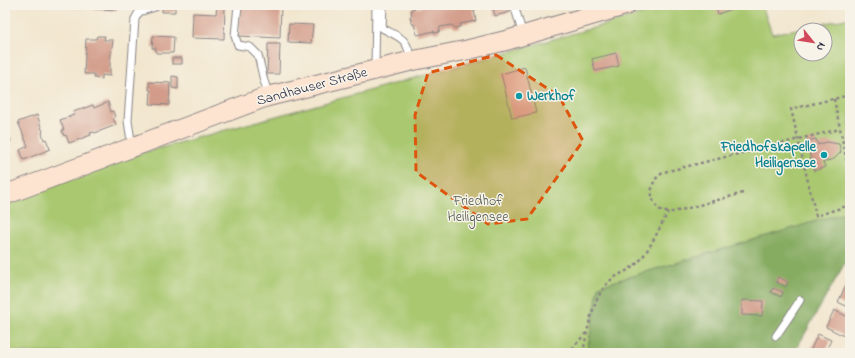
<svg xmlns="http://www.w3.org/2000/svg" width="855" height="358" font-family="'Indie Flower',sans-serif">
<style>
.green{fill:#a9c86f;stroke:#667555;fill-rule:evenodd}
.forest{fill:#86ac62;stroke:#54674e}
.building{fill:#d39b89}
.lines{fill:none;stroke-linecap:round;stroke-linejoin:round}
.service-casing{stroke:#8a8484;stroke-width:9}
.secondary-casing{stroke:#8a8484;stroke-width:21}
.path{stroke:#8a8484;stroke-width:2.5;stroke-dasharray:3 3;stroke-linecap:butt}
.service{stroke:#fff;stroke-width:7}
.secondary{stroke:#fde4d1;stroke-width:19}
.marked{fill:#de560e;fill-opacity:0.2;stroke:#de560e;stroke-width:3;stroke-dasharray:8 5;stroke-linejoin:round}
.culture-dot{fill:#0f9aa8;stroke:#f7f3e8;stroke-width:1.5}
.labels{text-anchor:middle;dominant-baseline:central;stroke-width:3;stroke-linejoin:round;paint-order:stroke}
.street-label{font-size:14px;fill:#22223b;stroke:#f7f3e8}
.culture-label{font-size:14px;font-weight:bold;fill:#0d838f;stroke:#f7f3e8;text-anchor:start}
.park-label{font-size:14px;fill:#4a544b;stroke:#f7f3e8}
</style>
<rect width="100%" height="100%" fill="#f7f3e8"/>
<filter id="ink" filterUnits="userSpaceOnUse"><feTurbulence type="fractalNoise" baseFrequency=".025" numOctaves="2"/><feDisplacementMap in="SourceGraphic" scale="8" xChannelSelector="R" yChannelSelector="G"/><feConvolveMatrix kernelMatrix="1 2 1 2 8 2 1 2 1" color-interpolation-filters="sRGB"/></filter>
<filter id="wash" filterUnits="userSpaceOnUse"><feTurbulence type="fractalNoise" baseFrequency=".012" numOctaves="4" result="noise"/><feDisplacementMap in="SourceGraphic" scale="16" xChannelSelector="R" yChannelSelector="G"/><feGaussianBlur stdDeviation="0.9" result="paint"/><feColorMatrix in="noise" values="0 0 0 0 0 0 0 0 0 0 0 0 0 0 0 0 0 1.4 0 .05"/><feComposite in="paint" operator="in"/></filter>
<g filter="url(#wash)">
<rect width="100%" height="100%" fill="#f2e6ce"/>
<path class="green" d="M 674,5 L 762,5 L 772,34 L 850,18 L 850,212 L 599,286 L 587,353 L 5,353 L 5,204 L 120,159 L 462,65 ZM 801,30 L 825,30 L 825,54 L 801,54 Z"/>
<path class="forest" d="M 850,211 L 850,254 L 794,353 L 587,353 L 599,286 Z"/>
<g id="blocks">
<path class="building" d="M 67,5 L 117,5 L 117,10 L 67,7 Z
M 162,5 L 175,5 L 175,12 L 162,12 Z
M 217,5 L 225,6 L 224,39 L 192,38 L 193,13 L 216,14 Z
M 261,5 L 281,5 L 280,38 L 239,36 L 240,7 L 261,8 Z
M 421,5 L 475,5 L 476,9 L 474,10 L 476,21 L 460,24 L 460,27 L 455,28 L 452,25 L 440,27 L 439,32 L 434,33 L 434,31 L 417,35 L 414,24 L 412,24 L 410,16 L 412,16 L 411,9 L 422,7 Z
M 492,5 L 509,5 L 510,12 L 495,16 Z
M 727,5 L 738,5 L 738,7 L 718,14 L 716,9 Z
M 289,24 L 313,25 L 311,43 L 288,42 Z
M 97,36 L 105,36 L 104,40 L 113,40 L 110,60 L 110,76 L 102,75 L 102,79 L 94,78 L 94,74 L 84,74 L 86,39 L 96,39 Z
M 153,36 L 174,37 L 173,53 L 156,53 L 156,48 L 152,48 Z
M 268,44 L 280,44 L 279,74 L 267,74 Z
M 616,53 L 619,66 L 595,71 L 592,59 Z
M 172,58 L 182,58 L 182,64 L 172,64 Z
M 525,67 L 536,113 L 512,118 L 501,74 Z
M 172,76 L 178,77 L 178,89 L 172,88 Z
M 149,82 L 170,83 L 169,105 L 150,104 L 151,90 L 149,90 Z
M 108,102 L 111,112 L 113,111 L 115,117 L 113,118 L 116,125 L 95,133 L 94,132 L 90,133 L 91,135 L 69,143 L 66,135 L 64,136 L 62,130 L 64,130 L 60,120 L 74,115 L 73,112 L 93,105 L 94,108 Z
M 37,115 L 43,132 L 42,133 L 44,140 L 46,139 L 50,149 L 24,160 L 20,150 L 28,146 L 18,122 Z
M 7,131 L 11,141 L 5,144 L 5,132 Z
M 816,139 L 818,145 L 827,142 L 839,144 L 841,152 L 834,159 L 823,162 L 825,167 L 814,171 L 806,141 Z
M 778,277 L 788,282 L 786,287 L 776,282 Z
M 846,285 L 850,287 L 850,308 L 838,302 Z
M 773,288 L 783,292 L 781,297 L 771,292 Z
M 742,300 L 763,301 L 762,316 L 742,315 Z
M 834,310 L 850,318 L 850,329 L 846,337 L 826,327 Z
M 818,334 L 831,340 L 825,353 L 820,353 L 811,349 Z"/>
</g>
</g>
<g filter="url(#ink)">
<use href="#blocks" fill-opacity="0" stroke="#8a8484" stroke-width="1"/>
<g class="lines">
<defs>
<path id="service" d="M 238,5 L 235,36 L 238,45 L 250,47 L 258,55 L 264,81 L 269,95
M 383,5 L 382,28 C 402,39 407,37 411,61
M 514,5 L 523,35
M 849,5 L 850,5
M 375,69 L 376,5
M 132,147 L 128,121 L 135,19 L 139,12 L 155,7 L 155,5
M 776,336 L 787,320 L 800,300"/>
<path id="secondary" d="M 5,195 L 266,97 L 411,61 L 467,50 L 508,40 L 627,5"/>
</defs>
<use href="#service" class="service-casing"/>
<use href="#secondary" class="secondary-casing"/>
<path class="path" d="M 850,95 L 791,109 L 816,216 L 850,205
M 834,99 L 850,177
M 743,193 L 674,212 C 670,212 665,212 662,211 C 651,205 649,190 655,180 C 657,177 661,174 664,172 L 840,129
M 568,353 L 586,333
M 583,353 C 587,332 593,294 611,280 C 621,272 631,271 641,259 C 652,245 660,227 668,212"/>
<use href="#service" class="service"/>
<use href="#secondary" class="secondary"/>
</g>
</g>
<path class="marked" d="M 496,55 L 559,96 L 583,141 L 527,219 L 488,224 L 416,172 L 415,115 L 428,73 Z"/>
<g class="culture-dot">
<circle cx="519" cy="96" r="4"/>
<circle cx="824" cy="155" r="4"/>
</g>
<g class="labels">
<g class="street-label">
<text transform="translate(312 87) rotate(-15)">Sandhauser Straße</text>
</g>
<g class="culture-label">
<text x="527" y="96">Werkhof</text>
<text x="816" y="147" text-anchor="end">Friedhofskapelle<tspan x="816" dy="16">Heiligensee</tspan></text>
</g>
<g class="park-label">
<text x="478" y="201">Friedhof<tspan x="478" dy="16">Heiligensee</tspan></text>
</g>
</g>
<rect width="855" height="358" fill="none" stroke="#f7f3e8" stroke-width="20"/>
<g transform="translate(813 42) rotate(120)"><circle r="19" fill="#f7f3e8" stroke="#a29fa3"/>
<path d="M0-3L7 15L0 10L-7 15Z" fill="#d1495b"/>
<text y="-6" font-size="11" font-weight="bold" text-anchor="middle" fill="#22223b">N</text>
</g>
</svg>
